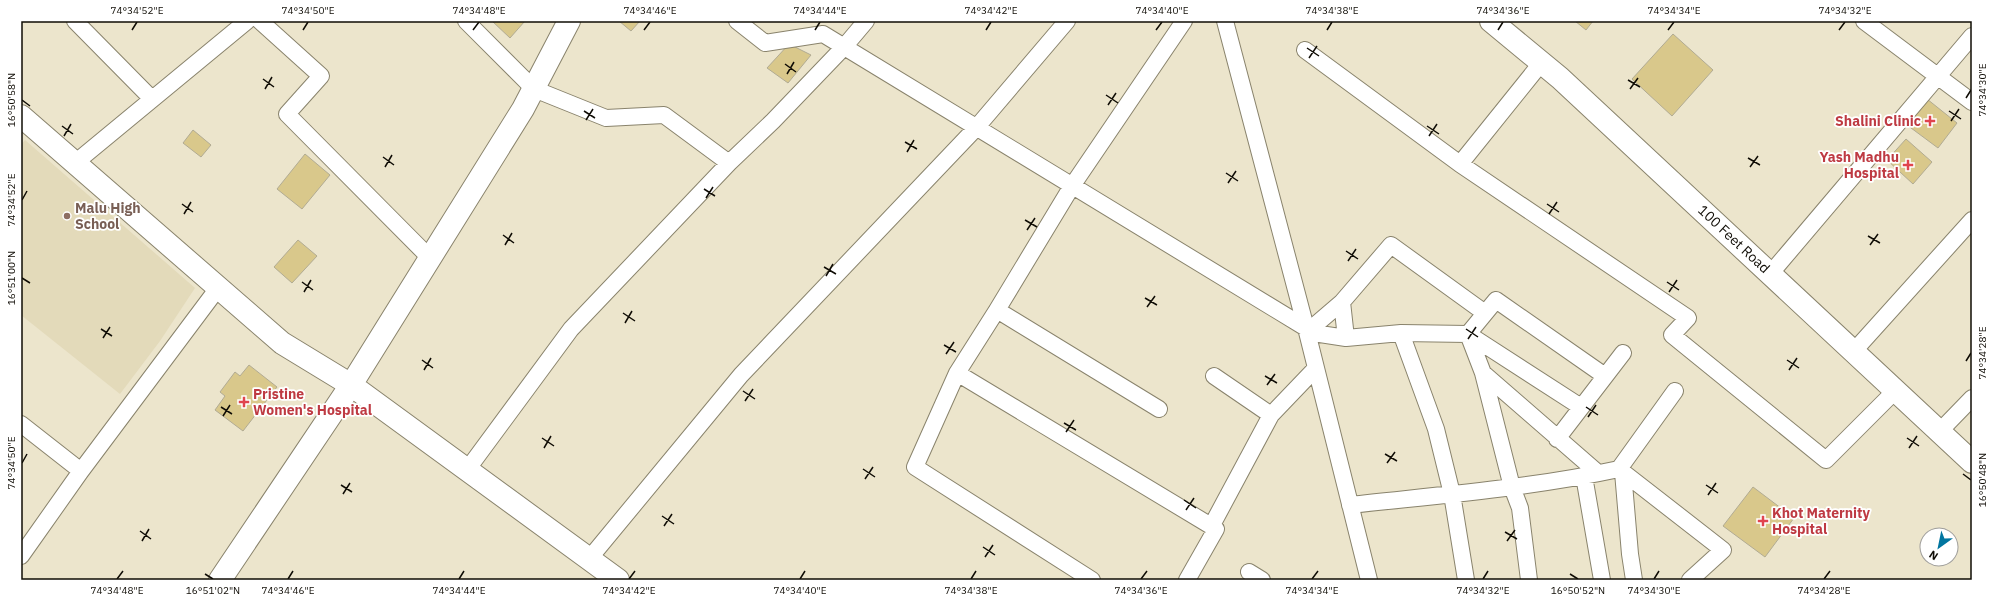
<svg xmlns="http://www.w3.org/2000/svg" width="1993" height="601" font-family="'IBM Plex Sans',sans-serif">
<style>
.built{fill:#e3daba}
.building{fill:#d9c88b;stroke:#b1ab93}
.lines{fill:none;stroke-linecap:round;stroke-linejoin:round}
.street-casing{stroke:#89836c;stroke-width:18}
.secondary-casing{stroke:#89836c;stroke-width:24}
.street{stroke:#fff;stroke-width:16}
.secondary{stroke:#fff;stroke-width:22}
.ticks{fill:none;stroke:#0f0c05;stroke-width:1.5}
.health-dot{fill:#e0444e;stroke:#fff;stroke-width:1.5}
.education-dot{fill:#8d6e63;stroke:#fff;stroke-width:1.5}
.labels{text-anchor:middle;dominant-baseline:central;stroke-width:3.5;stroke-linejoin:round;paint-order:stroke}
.health-label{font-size:14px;font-weight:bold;fill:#be3a42;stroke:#fff;text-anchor:end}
.education-label{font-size:14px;font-weight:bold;fill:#785e54;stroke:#fff;text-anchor:start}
.street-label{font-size:14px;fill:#0f0c05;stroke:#fff}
.neatline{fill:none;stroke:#0f0c05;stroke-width:1.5}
.ticks-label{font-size:10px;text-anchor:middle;fill:#0f0c05}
</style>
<rect width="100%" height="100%" fill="#ece5cc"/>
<path class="built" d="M 25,140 L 195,288 L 160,341 L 120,394 L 21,315 L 21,145 Z"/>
<path class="building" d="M 492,21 L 525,21 L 510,38 Z
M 619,21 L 640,21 L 631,31 Z
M 1575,21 L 1593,21 L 1586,30 Z
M 1673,34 L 1713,70 L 1672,116 L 1632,79 Z
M 789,44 L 811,55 L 788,83 L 767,68 Z
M 1927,99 L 1957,123 L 1938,148 L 1907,125 Z
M 193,130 L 211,145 L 201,157 L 183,143 Z
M 1906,139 L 1932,162 L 1913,184 L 1887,160 Z
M 305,154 L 330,175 L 302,209 L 277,189 Z
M 298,240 L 317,256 L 292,283 L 274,267 Z
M 249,365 L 277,387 L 243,431 L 215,410 L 225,396 L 220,392 L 235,372 L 240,376 Z
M 1753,487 L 1794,518 L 1765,557 L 1723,526 Z"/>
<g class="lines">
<defs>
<path id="street" d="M 75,21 L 152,99
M 260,21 L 321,76 L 287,114 L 430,258
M 466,21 L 534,89 L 606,118 L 664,115 L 729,163
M 737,21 L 765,43 L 823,34 L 1306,328
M 1225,21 L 1306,328 L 1369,580
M 1864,21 L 1972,102
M 1305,50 L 1460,164 L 1688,318 L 1672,335 L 1826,460 L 1896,390
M 75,163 L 247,21
M 1460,164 L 1542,62
M 1771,273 L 1972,36
M 997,310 L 1159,409
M 1307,332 L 1346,338 L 1401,333 L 1468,334 L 1483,373 L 1512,487 L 1520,508 L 1529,580
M 1307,332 L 1342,302
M 1401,333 L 1436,429 L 1452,494 L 1466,580
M 1346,338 L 1342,302 L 1391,245 L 1485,313
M 1854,351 L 1972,220
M 957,373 L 1216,529 L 1187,580
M 1483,373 L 1598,473
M 1214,376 L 1271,415
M 1581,407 L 1468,334 L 1496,300 L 1605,376
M 21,424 L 81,471 L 21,556
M 1940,431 L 1972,398
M 1557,439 L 1623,353
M 1619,469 L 1723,550 L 1690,580
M 467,470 L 571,329 L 729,163 L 773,121 L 844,47 L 866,21
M 81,471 L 218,288
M 1623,472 L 1630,554 L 1634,580
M 1584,476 L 1602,580
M 1350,505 C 1440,495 1531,488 1619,469 L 1675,391
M 1211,527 L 1271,415 L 1316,368
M 589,559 L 741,375 L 976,128 L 1067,21
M 1249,572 L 1262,580
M 1092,580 L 915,467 L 957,373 L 997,310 L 1072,186 L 1184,21"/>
<path id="secondary" d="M 1491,21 L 1560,78 L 1972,462
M 21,116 L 282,343 L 351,385 L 618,580
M 220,580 L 351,385 L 523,109 L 569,21"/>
</defs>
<use href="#street" class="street-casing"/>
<use href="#secondary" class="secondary-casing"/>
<use href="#street" class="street"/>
<use href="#secondary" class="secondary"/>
</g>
<path class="ticks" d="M 132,30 L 137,22M 303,30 L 308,22M 473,30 L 479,22M 644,30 L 650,22M 815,30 L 820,22M 986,30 L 991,22M 1156,30 L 1162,22M 1327,30 L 1332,22M 1498,30 L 1503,22M 1668,30 L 1674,22M 1839,30 L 1845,22M 1307,48 L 1319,56M 1309,58 L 1317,46M 785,64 L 796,72M 787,74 L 794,62M 263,79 L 274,87M 1628,80 L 1640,87M 265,89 L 272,77M 1630,89 L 1638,78M 1106,95 L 1118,103M 1966,98 L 1971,90M 22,100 L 30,106M 1108,105 L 1116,93M 584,111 L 595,118M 1949,111 L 1961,119M 586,120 L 593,109M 1951,121 L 1959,109M 62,126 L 73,134M 1427,126 L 1439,134M 64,136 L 71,124M 1429,136 L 1437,124M 905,142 L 917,149M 907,152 L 914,140M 383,157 L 394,165M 1748,158 L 1760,165M 385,167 L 392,155M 1750,167 L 1758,156M 1226,173 L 1238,181M 1228,183 L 1236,171M 704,189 L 715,196M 706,198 L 713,187M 22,200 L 27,191M 182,204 L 193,212M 1547,204 L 1559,212M 184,214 L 191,202M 1549,214 L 1557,202M 1025,220 L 1037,227M 1027,230 L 1035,218M 503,235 L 514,243M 1868,236 L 1880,243M 505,245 L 512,233M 1870,245 L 1878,234M 1346,251 L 1358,259M 1348,261 L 1356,249M 824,267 L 836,274M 826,276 L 833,264M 22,278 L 30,283M 302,282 L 313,290M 1667,282 L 1679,290M 304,292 L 311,280M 1669,292 L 1677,280M 1145,298 L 1157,305M 1147,307 L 1155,296M 623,313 L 635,321M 625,323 L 632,311M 101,329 L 112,336M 1466,329 L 1478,337M 103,338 L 110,327M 1468,339 L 1476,327M 944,345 L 956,352M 946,354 L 954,342M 422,360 L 433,368M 1787,360 L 1799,368M 1966,361 L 1971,353M 424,370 L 431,358M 1789,370 L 1797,358M 1265,376 L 1277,383M 1267,385 L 1275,374M 743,391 L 755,399M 745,401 L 753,389M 221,407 L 232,414M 1586,407 L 1598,415M 223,416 L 230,405M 1588,417 L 1596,405M 1064,423 L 1076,430M 1066,432 L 1074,420M 542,438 L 554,446M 1907,438 L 1919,446M 544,448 L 551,436M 1909,448 L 1917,436M 1385,454 L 1397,461M 22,463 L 27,454M 1387,463 L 1395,452M 863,469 L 875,477M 1963,474 L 1971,480M 865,479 L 873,467M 341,485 L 352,492M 1706,485 L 1718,493M 343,494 L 350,483M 1708,495 L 1716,483M 1184,500 L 1196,508M 1186,510 L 1194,498M 662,516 L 674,524M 664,526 L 672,514M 140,531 L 151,539M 1505,532 L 1517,539M 142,541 L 149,529M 1507,541 L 1515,530M 983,547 L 995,555M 985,557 L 993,545M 205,574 L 213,579M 1570,574 L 1578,579M 117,579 L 123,571M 288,579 L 293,571M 459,579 L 464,571M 629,579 L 635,571M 800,579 L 805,571M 971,579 L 976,571M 1141,579 L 1147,571M 1312,579 L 1318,571M 1483,579 L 1488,571M 1654,579 L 1659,571M 1824,579 L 1830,571"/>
<g class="health-dot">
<path d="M1928 115h4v4h4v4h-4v4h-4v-4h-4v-4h4z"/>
<path d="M1906 159h4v4h4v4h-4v4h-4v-4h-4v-4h4z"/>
<path d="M242 396h4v4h4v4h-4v4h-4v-4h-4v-4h4z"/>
<path d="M1761 515h4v4h4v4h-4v4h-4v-4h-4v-4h4z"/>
</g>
<circle class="education-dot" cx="67" cy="216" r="4"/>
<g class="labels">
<g class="health-label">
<text x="1921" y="121">Shalini Clinic</text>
<text x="1899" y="157">Yash Madhu<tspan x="1899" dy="16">Hospital</tspan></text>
<text x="253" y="394" text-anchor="start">Pristine<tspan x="253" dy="16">Women's Hospital</tspan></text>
<text x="1772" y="513" text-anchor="start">Khot Maternity<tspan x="1772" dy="16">Hospital</tspan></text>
</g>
<g class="education-label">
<text x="75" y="208">Malu High<tspan x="75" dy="16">School</tspan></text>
</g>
<g class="street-label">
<text transform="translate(1734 239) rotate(43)">100 Feet Road</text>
</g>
</g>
<rect width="1993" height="601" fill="none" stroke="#ffffff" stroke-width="44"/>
<g transform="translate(1939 547) rotate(213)"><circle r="19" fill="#ffffff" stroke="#9f9e9b"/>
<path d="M0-3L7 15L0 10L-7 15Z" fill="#0276a0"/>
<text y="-6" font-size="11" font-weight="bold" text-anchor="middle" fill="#0f0c05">N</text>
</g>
<rect x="22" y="22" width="1949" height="557" class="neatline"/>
<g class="ticks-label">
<text x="137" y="14">74°34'52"E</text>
<text x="308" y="14">74°34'50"E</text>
<text x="479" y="14">74°34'48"E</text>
<text x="650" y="14">74°34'46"E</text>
<text x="820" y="14">74°34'44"E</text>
<text x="991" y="14">74°34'42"E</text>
<text x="1162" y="14">74°34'40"E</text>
<text x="1332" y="14">74°34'38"E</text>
<text x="1503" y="14">74°34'36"E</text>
<text x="1674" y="14">74°34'34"E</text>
<text x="1845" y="14">74°34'32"E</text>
<text transform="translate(1982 90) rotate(-90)" y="4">74°34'30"E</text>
<text transform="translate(11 100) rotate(-90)" y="4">16°50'58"N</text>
<text transform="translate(11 200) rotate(-90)" y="4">74°34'52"E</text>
<text transform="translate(11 278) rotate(-90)" y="4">16°51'00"N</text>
<text transform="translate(1982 353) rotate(-90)" y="4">74°34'28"E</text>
<text transform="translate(11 463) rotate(-90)" y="4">74°34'50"E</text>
<text transform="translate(1982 480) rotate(-90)" y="4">16°50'48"N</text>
<text x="117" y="594">74°34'48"E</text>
<text x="213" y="594">16°51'02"N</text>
<text x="288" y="594">74°34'46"E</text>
<text x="459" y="594">74°34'44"E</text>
<text x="629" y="594">74°34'42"E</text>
<text x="800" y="594">74°34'40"E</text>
<text x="971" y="594">74°34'38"E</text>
<text x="1141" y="594">74°34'36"E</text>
<text x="1312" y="594">74°34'34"E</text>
<text x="1483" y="594">74°34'32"E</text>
<text x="1578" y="594">16°50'52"N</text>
<text x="1654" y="594">74°34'30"E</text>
<text x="1824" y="594">74°34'28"E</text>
</g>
</svg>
